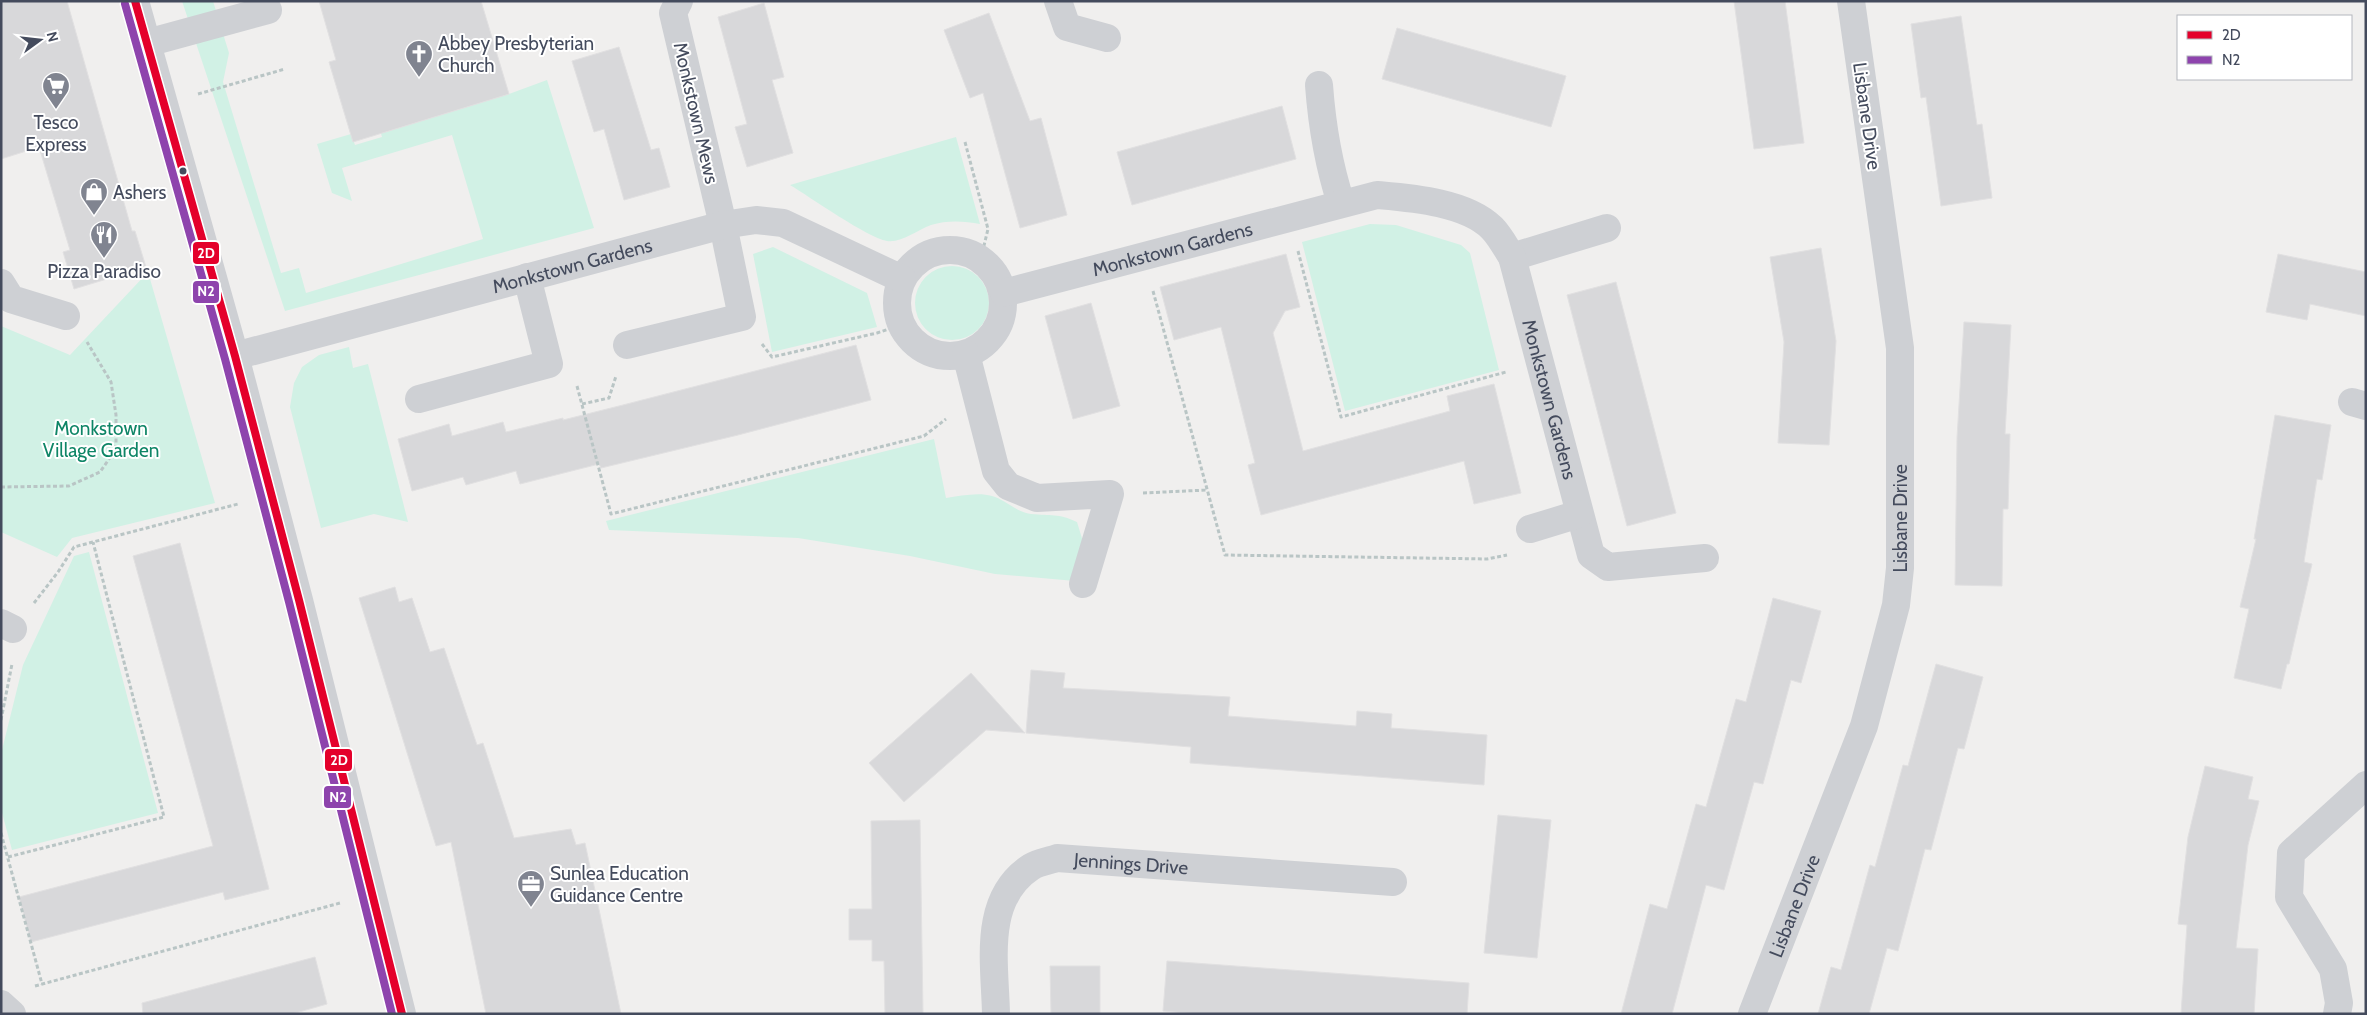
<svg xmlns="http://www.w3.org/2000/svg" width="2367" height="1015" font-family="Cabin,sans-serif">
<style>
.green{fill:#d1f1e5}
.building{fill:#d8d8da;stroke:#e1e0e1}
.lines{fill:none;stroke-linecap:round;stroke-linejoin:round}
.path{stroke:#b9c5c5;stroke-width:3;stroke-dasharray:4 2.5;stroke-linecap:butt}
.minor{stroke:#ced0d4;stroke-width:28}
.bus-1-casing{stroke:#fff;stroke-width:11}
.bus-2-casing{stroke:#fff;stroke-width:11}
.bus-1{stroke:#e4002b;stroke-width:8}
.bus-2{stroke:#8e44ad;stroke-width:8}
.bus-dot{fill:#444b5d;stroke:#fff;stroke-width:2}
.labels{text-anchor:middle;dominant-baseline:central;stroke-width:4;stroke-linejoin:round;paint-order:stroke}
.poi-label{font-size:19px;fill:#444b5d;stroke:#fff;text-anchor:start}
.street-label{font-size:19px;fill:#444b5d;stroke:#fff}
.park-label{font-size:19px;fill:#0e8566;stroke:#fff}
.line-badge{stroke:#fff;stroke-width:2}
.badge-label{font-size:14px;text-anchor:middle;font-weight:bold;fill:#fff}
</style>
<rect width="100%" height="100%" fill="#f0efee"/>
<path class="green" d="M 182,1 L 213,1 L 229,53 L 223,82 L 281,273 L 299,268 L 306,293 L 483,239 L 452,135 L 342,168 L 352,201 L 332,193 L 317,144 L 351,134 L 355,145 L 382,137 L 379,126 L 386,132 L 509,94 L 547,80 L 594,228 L 285,311 Z
M 956,137 L 980,224 C 964,221 947,220 931,225 C 917,230 902,243 887,241 C 868,238 810,197 790,185 Z
M 1370,224 L 1396,225 L 1461,245 L 1470,253 L 1499,370 L 1345,411 L 1302,242 Z
M 773,247 L 867,293 L 877,327 L 772,352 L 753,254 Z
M915 303a37 37 0 1 1 74 0a37 37 0 1 1-74 0Z
M 148,272 L 215,503 L 72,538 L 57,557 L 1,532 L 1,326 L 70,355 Z
M 349,347 L 353,368 L 368,364 L 408,522 L 374,514 L 321,528 L 290,407 L 294,383 L 302,367 L 319,355 Z
M 934,439 L 946,498 C 960,496 978,492 992,496 C 1004,499 1016,512 1031,514 C 1051,516 1058,513 1077,522 L 1084,545 L 1075,581 L 995,574 L 910,556 L 798,538 L 609,530 L 606,521 Z
M 89,552 L 158,813 L 12,850 L 1,809 L 1,754 L 23,665 L 74,556 Z"/>
<path class="building" d="M 1,1 L 67,1 L 132,231 L 135,231 L 146,267 L 74,289 L 63,252 L 70,250 L 39,147 L 1,159 Z
M 319,1 L 481,1 L 509,94 L 353,142 L 329,62 L 336,60 Z
M 1734,1 L 1785,1 L 1804,143 L 1754,149 Z
M 764,3 L 784,77 L 772,80 L 793,153 L 747,167 L 735,127 L 747,124 L 718,17 Z
M 989,13 L 1030,121 L 1041,118 L 1067,215 L 1020,228 L 983,93 L 970,98 L 944,30 Z
M 1961,16 L 1977,125 L 1982,124 L 1992,198 L 1941,206 L 1926,97 L 1921,98 L 1911,24 Z
M 1397,28 L 1566,76 L 1551,127 L 1382,79 Z
M 619,47 L 651,150 L 659,148 L 670,187 L 624,200 L 604,129 L 594,132 L 572,61 Z
M 1282,106 L 1296,159 L 1132,205 L 1117,152 Z
M 1821,248 L 1836,341 L 1829,445 L 1778,443 L 1784,342 L 1770,257 Z
M 1286,254 L 1300,307 L 1285,311 L 1273,333 L 1303,451 L 1450,411 L 1447,396 L 1494,384 L 1521,493 L 1474,504 L 1464,461 L 1261,515 L 1248,465 L 1255,463 L 1221,327 L 1174,340 L 1160,287 Z
M 2278,254 L 2366,272 L 2366,316 L 2310,304 L 2307,320 L 2266,312 Z
M 1616,282 L 1676,513 L 1627,526 L 1567,295 Z
M 1091,303 L 1120,406 L 1073,419 L 1045,316 Z
M 1964,322 L 2011,325 L 2005,434 L 2010,434 L 2008,509 L 2003,509 L 2002,586 L 1955,585 L 1957,438 Z
M 856,345 L 871,400 L 738,435 L 601,468 L 599,464 L 520,484 L 516,471 L 466,485 L 463,477 L 412,491 L 398,439 L 449,424 L 452,436 L 503,422 L 506,432 L 563,418 L 563,420 L 619,406 Z
M 2275,415 L 2331,425 L 2322,480 L 2317,479 L 2304,562 L 2312,564 L 2289,664 L 2287,664 L 2281,689 L 2234,678 L 2249,609 L 2240,607 L 2256,539 L 2254,539 Z
M 180,543 L 269,889 L 225,900 L 223,892 L 31,942 L 19,897 L 213,846 L 133,556 Z
M 395,587 L 399,602 L 412,598 L 430,652 L 444,648 L 477,745 L 483,743 L 514,838 L 571,829 L 576,845 L 585,843 L 621,1014 L 486,1014 L 451,842 L 436,846 L 359,598 Z
M 1773,598 L 1821,611 L 1801,683 L 1791,680 L 1763,784 L 1754,782 L 1724,890 L 1706,885 L 1672,1014 L 1621,1014 L 1650,904 L 1667,909 L 1696,804 L 1706,807 L 1736,699 L 1746,702 Z
M 1936,664 L 1983,677 L 1964,749 L 1958,748 L 1931,850 L 1925,849 L 1898,951 L 1887,948 L 1869,1014 L 1818,1014 L 1831,967 L 1841,970 L 1870,865 L 1875,867 L 1903,765 L 1908,766 Z
M 1031,670 L 1065,673 L 1063,688 L 1230,697 L 1228,716 L 1356,726 L 1357,711 L 1392,714 L 1391,728 L 1487,735 L 1484,785 L 1190,763 L 1191,747 L 1026,733 Z
M 971,673 L 1025,733 L 986,730 L 904,802 L 869,763 Z
M 2205,766 L 2253,777 L 2248,799 L 2259,801 L 2248,845 L 2236,948 L 2258,949 L 2254,1014 L 2181,1014 L 2187,925 L 2178,924 L 2188,837 Z
M 1498,815 L 1551,820 L 1537,958 L 1484,953 Z
M 920,820 L 923,1014 L 885,1014 L 884,961 L 872,961 L 872,940 L 849,940 L 849,909 L 872,909 L 871,821 Z
M 315,957 L 327,1004 L 292,1014 L 143,1014 L 142,1003 Z
M 1167,961 L 1469,983 L 1467,1014 L 1199,1014 L 1163,1011 Z
M 1050,966 L 1100,966 L 1100,1014 L 1051,1014 Z"/>
<g class="lines">
<path class="path" d="M 198,94 L 285,69
M 965,142 L 988,229 L 981,258
M 1298,251 L 1341,417 L 1506,372
M 1153,291 L 1225,555 L 1487,559 L 1507,555
M 762,344 L 772,357 L 877,333 L 901,325
M 577,386 L 611,514 L 924,436 L 946,419
M 582,404 L 609,398 L 616,376
M 1,487 L 69,486 L 100,472 L 116,449 L 116,415 L 111,382 L 87,342
M 1143,493 L 1207,490
M 34,603 L 58,572 L 74,547 L 238,504
M 1,720 L 12,664
M 1,833 L 42,984
M 8,857 L 164,817 L 93,542
M 35,986 L 340,903"/>
<g class="minor">
<path d="M 135,1 L 235,356 L 299,600 L 402,1014"/>
<path d="M 1058,1 L 1067,27 L 1107,38"/>
<path d="M 147,43 L 268,10"/>
<path d="M 1319,85 C 1322,126 1328,163 1341,203"/>
<circle cx="950" cy="303" r="53"/>
<path d="M 1512,257 L 1607,228"/>
<path d="M 1,283 L 11,299 L 66,316"/>
<path id="s1" d="M 1004,293 L 1377,195 C 1411,198 1466,202 1492,228 C 1500,236 1506,248 1512,257 L 1591,555 L 1608,567 L 1705,558"/>
<path d="M 627,345 L 742,317 L 723,225 L 673,13 L 679,1"/>
<path d="M 966,354 L 996,471 L 1008,486 L 1037,498 L 1110,494 L 1083,584"/>
<path id="s2" d="M 235,356 L 723,225 L 756,220 L 783,223 L 902,279"/>
<path d="M 419,399 L 549,364 L 527,277"/>
<path d="M 2352,402 L 2366,406"/>
<path d="M 1530,529 L 1579,514"/>
<path d="M 1,623 L 13,629"/>
<path d="M 1,1004 L 12,1014"/>
<path id="s3" d="M 996,1014 C 995,963 982,899 1031,867 C 1038,862 1049,861 1057,858 L 1393,882"/>
<path id="s4" d="M 1752,1014 L 1864,726 L 1896,605 L 1900,568 L 1900,348 L 1851,1"/>
<path d="M 2337,1014 L 2339,1003 L 2333,969 L 2289,897 L 2291,853 L 2366,785"/>
</g>
<defs>
<path id="bus-1" d="M 135,1 L 235,356 L 299,600 L 402,1014"/>
<path id="bus-2" d="M 125,4 L 225,359 L 289,602 L 392,1014"/>
</defs>
<use href="#bus-1" class="bus-1-casing"/>
<use href="#bus-2" class="bus-2-casing"/>
<use href="#bus-1" class="bus-1"/>
<use href="#bus-2" class="bus-2"/>
</g>
<defs>
<symbol id="church-pin" viewBox="-11 -11 22 30"><path d="M0 17L-7.5 6A9.5 9.5 0 1 1 7.5 6Z" fill="#808490" stroke="#fff"/><path d="M-1.2-6h2.4v3.5h3.3v2.4h-3.3V6h-2.4V-.1h-3.3v-2.4h3.3Z" fill="#fff"/></symbol>
<symbol id="supermarket-pin" viewBox="-11 -11 22 30"><path d="M0 17L-7.5 6A9.5 9.5 0 1 1 7.5 6Z" fill="#808490" stroke="#fff"/><path d="M-6-5.5h2.5l.6 2H6L4.5 2H-2.5L-4.4-4H-6ZM-1.5 3.2a1.3 1.3 0 1 0 .1 0ZM3 3.2a1.3 1.3 0 1 0 .1 0Z" fill="#fff"/></symbol>
<symbol id="shop-pin" viewBox="-11 -11 22 30"><path d="M0 17L-7.5 6A9.5 9.5 0 1 1 7.5 6Z" fill="#808490" stroke="#fff"/><path d="M-5-2.5h2.3a2.7 3.5 0 0 1 5.4 0H5L5.5 6h-11ZM-1.5-2.5h3a1.5 2.3 0 0 0-3 0Z" fill="#fff"/></symbol>
<symbol id="restaurant-pin" viewBox="-11 -11 22 30"><path d="M0 17L-7.5 6A9.5 9.5 0 1 1 7.5 6Z" fill="#808490" stroke="#fff"/><path d="M-5-6h1v4h1v-4h1v4h1v-4h1v5L-1.5 .5V6h-2V.5L-5-1ZM5-6V6H3V1.5H1.5Q1.5-4 5-6Z" fill="#fff"/></symbol>
<symbol id="office-pin" viewBox="-11 -11 22 30"><path d="M0 17L-7.5 6A9.5 9.5 0 1 1 7.5 6Z" fill="#808490" stroke="#fff"/><path d="M-6-3h4V-5.5h4V-3h4V5H-6ZM-1-4.5V-3h2v-1.5ZM-6 0V1H6V0Z" fill="#fff"/></symbol>
</defs>
<g fill-rule="evenodd">
<use href="#church-pin" x="403" y="38" width="32" height="43"/>
<use href="#supermarket-pin" x="40" y="70" width="32" height="43"/>
<use href="#shop-pin" x="78" y="176" width="32" height="43"/>
<use href="#restaurant-pin" x="88" y="219" width="32" height="43"/>
<use href="#office-pin" x="515" y="868" width="32" height="43"/>
</g>
<circle class="bus-dot" cx="183" cy="171" r="4.5"/>
<g class="labels">
<g class="poi-label">
<text x="438" y="43">Abbey Presbyterian<tspan x="438" dy="22">Church</tspan></text>
<text x="56" y="122" text-anchor="middle">Tesco<tspan x="56" dy="22">Express</tspan></text>
<text x="113" y="192">Ashers</text>
<text x="104" y="271" text-anchor="middle">Pizza Paradiso</text>
<text x="550" y="873">Sunlea Education<tspan x="550" dy="22">Guidance Centre</tspan></text>
</g>
<g class="street-label">
<text transform="translate(696 113) rotate(77)">Monkstown Mews</text>
<text transform="translate(1867 116) rotate(82)">Lisbane Drive</text>
<text stroke="none"><textPath href="#s1" startOffset="174">Monkstown Gardens</textPath></text>
<text stroke="none"><textPath href="#s2" startOffset="349">Monkstown Gardens</textPath></text>
<text stroke="none"><textPath href="#s1" startOffset="690">Monkstown Gardens</textPath></text>
<text stroke="none"><textPath href="#s4" startOffset="521">Lisbane Drive</textPath></text>
<text stroke="none"><textPath href="#s3" startOffset="261">Jennings Drive</textPath></text>
<text stroke="none"><textPath href="#s4" startOffset="116">Lisbane Drive</textPath></text>
</g>
<g class="park-label">
<text x="101" y="428">Monkstown<tspan x="101" dy="22">Village Garden</tspan></text>
</g>
</g>
<g class="line-badge">
<rect x="192" y="241" width="28" height="24" rx="5" fill="#e4002b"/>
<rect x="192" y="280" width="28" height="24" rx="5" fill="#8e44ad"/>
<rect x="324" y="748" width="29" height="24" rx="5" fill="#e4002b"/>
<rect x="323" y="785" width="29" height="24" rx="5" fill="#8e44ad"/>
</g>
<g class="badge-label">
<text x="206" y="258">2D</text>
<text x="206" y="296">N2</text>
<text x="339" y="765">2D</text>
<text x="338" y="802">N2</text>
</g>
<rect width="2367" height="1015" fill="none" stroke="#444b5d" stroke-width="5"/>
<rect x="2177" y="15" width="175" height="65" fill="#ffffff" stroke="#b4b7be"/>
<rect x="2187" y="31" width="25" height="8" fill="#e4002b" stroke="#b4b7be"/>
<text x="2222" y="40" font-size="15" fill="#444b5d">2D</text>
<rect x="2187" y="56" width="25" height="8" fill="#8e44ad" stroke="#b4b7be"/>
<text x="2222" y="65" font-size="15" fill="#444b5d">N2</text>
<g transform="translate(40 40) rotate(75)" stroke="#ffffff" stroke-width="4" paint-order="stroke">
<path d="M0-4L9 19L0 12L-9 19Z" fill="#444b5d"/>
<text y="-8" font-size="14" font-weight="bold" text-anchor="middle" fill="#444b5d">N</text>
</g>
</svg>
